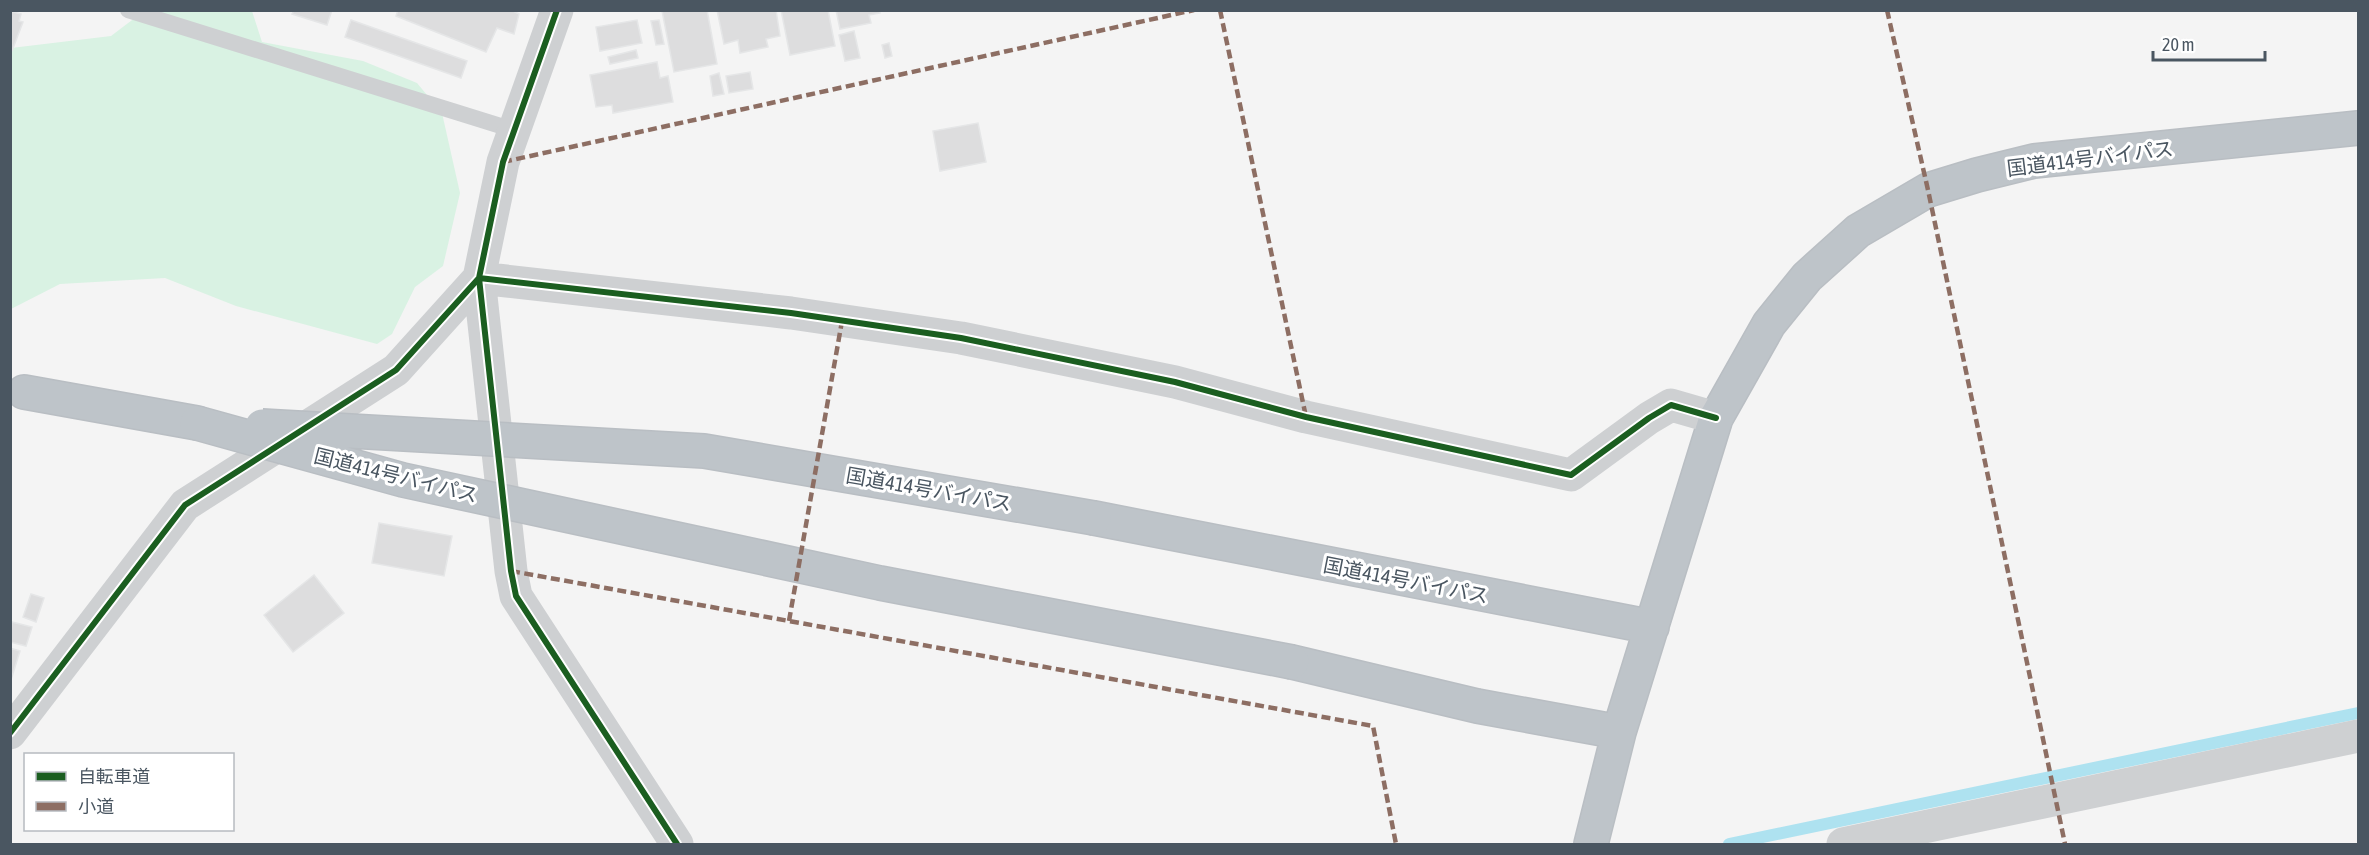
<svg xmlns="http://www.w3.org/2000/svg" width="2369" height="855" font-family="'Asap Condensed','Noto Sans JP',sans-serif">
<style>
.green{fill:#d9f2e3}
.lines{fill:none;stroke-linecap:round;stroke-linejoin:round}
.stream{stroke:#aee2f0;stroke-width:12}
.building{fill:#ddddde;stroke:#e5e6e7;stroke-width:1.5}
.highway-casing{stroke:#b9bec3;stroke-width:36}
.lane{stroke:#ced0d2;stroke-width:16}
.street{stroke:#ced0d2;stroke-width:33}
.highway{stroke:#bec4c9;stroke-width:33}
.highway-bridge-casing{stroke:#b9bec3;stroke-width:36;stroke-linecap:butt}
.highway-bridge{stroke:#bec4c9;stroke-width:33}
.quiet{stroke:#8d6e63;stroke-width:4.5;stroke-dasharray:9 4.5;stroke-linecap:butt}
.cycleway-casing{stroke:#fff;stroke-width:10}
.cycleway{stroke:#1b5e20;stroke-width:6}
.labels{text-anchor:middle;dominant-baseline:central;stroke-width:6;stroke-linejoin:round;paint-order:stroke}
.street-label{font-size:20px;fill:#4a5661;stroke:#fff}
</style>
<rect width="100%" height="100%" fill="#f4f4f4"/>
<path class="green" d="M 144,11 L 252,11 L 262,42 L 363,61 L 417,83 L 442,113 L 460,193 L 443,266 L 415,287 L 392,334 L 377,344 L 236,306 L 165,278 L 60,284 L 11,309 L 11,48 L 111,36 Z"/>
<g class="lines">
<path class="stream" d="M 1729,844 L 2358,713"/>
</g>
<path class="building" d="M 294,10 L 332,10 L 327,25 L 292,14 Z
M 398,10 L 511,10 L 519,14 L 514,34 L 497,28 L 486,52 L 396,16 Z
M 707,10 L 717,64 L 674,72 L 662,11 Z
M 717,10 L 776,10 L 780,36 L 766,39 L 768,47 L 740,53 L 738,40 L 724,44 Z
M 781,10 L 828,10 L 835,46 L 790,55 Z
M 836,10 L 879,10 L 880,13 L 869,15 L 871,23 L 840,29 Z
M 10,11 L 21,14 L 19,21 L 23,22 L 12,51 Z
M 351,20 L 467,61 L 461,78 L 345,37 Z
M 637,20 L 642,43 L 600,51 L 596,27 Z
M 659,20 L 664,44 L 656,45 L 651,21 Z
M 854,31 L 860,58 L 845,61 L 839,35 Z
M 889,43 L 892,56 L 885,58 L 882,45 Z
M 636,50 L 638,58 L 610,64 L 608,57 Z
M 657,62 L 660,78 L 668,76 L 673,102 L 613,113 L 612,105 L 596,107 L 590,75 Z
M 750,72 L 753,89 L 729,93 L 726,76 Z
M 719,73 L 724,94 L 713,96 L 710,76 Z
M 978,123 L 986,162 L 940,171 L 933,131 Z
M 379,523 L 452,536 L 444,576 L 372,563 Z
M 314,575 L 344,613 L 293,652 L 264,615 Z
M 31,594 L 44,598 L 36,622 L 23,617 Z
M 12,622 L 32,627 L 26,646 L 10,642 Z
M 10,648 L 20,651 L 10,683 Z"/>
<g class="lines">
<defs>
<path id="highway" d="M 24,392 L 197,423
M 1094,518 L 1652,627
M 1292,662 L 1477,706 L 1619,732
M 1591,844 L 1619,732 L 1716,418 L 1769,324 L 1807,277 L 1858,231 L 1928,190 L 1977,175 L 2034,161 L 2358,128"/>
</defs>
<use href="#highway" class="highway-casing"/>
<path class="lane" d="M 128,10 L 514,130"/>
<path class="street" d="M 557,10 L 503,162 L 479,278 L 511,571 L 516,596 L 677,844
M 10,733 L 185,505 L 396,370 L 479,278 L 791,313 L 961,338 L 1175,382 L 1306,417 L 1571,475 L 1649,418 L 1671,405 L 1716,418
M 1843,844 L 2358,736"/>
<use href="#highway" class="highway"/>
<defs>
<path id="highway-bridge" d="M 197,423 L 403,480 L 880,583 L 1292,662
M 262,426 L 704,451 L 1094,518"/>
</defs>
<use href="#highway-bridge" class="highway-bridge-casing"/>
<use href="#highway-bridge" class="highway-bridge"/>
<path class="quiet" d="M 1220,10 L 1306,417
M 1887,10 L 1928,190 L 2065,844
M 503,162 L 1194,10
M 511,571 L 1373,726 L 1396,844
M 789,621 L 842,321"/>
<defs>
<path id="cycleway" d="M 557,10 L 503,162 L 479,278 L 511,571 L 516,596 L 677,844
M 10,733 L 185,505 L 396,370 L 479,278 L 791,313 L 961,338 L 1175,382 L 1306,417 L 1571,475 L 1649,418 L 1671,405 L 1716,418"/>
</defs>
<use href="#cycleway" class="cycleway-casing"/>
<use href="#cycleway" class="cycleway"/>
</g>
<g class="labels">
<g class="street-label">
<text transform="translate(2090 158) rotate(-7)">国道414号バイパス</text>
<text transform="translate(396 475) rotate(14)">国道414号バイパス</text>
<text transform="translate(929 489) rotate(10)">国道414号バイパス</text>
<text transform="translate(1406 580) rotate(11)">国道414号バイパス</text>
</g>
</g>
<rect width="2369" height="855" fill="none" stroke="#4a5661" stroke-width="24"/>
<rect x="24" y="753" width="210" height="78" fill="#ffffff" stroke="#b7bbc0" stroke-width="1.5"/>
<rect x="36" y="772" width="30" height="9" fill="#1b5e20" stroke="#b7bbc0" stroke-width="1.5"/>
<text x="78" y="783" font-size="18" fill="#4a5661">自転車道</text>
<rect x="36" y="802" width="30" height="9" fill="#8d6e63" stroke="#b7bbc0" stroke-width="1.5"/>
<text x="78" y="813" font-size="18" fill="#4a5661">小道</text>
<path d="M2153 51v9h112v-9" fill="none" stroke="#4a5661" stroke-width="3"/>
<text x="2162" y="51" font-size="18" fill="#4a5661" stroke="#ffffff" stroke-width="4.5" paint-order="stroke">20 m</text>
</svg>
